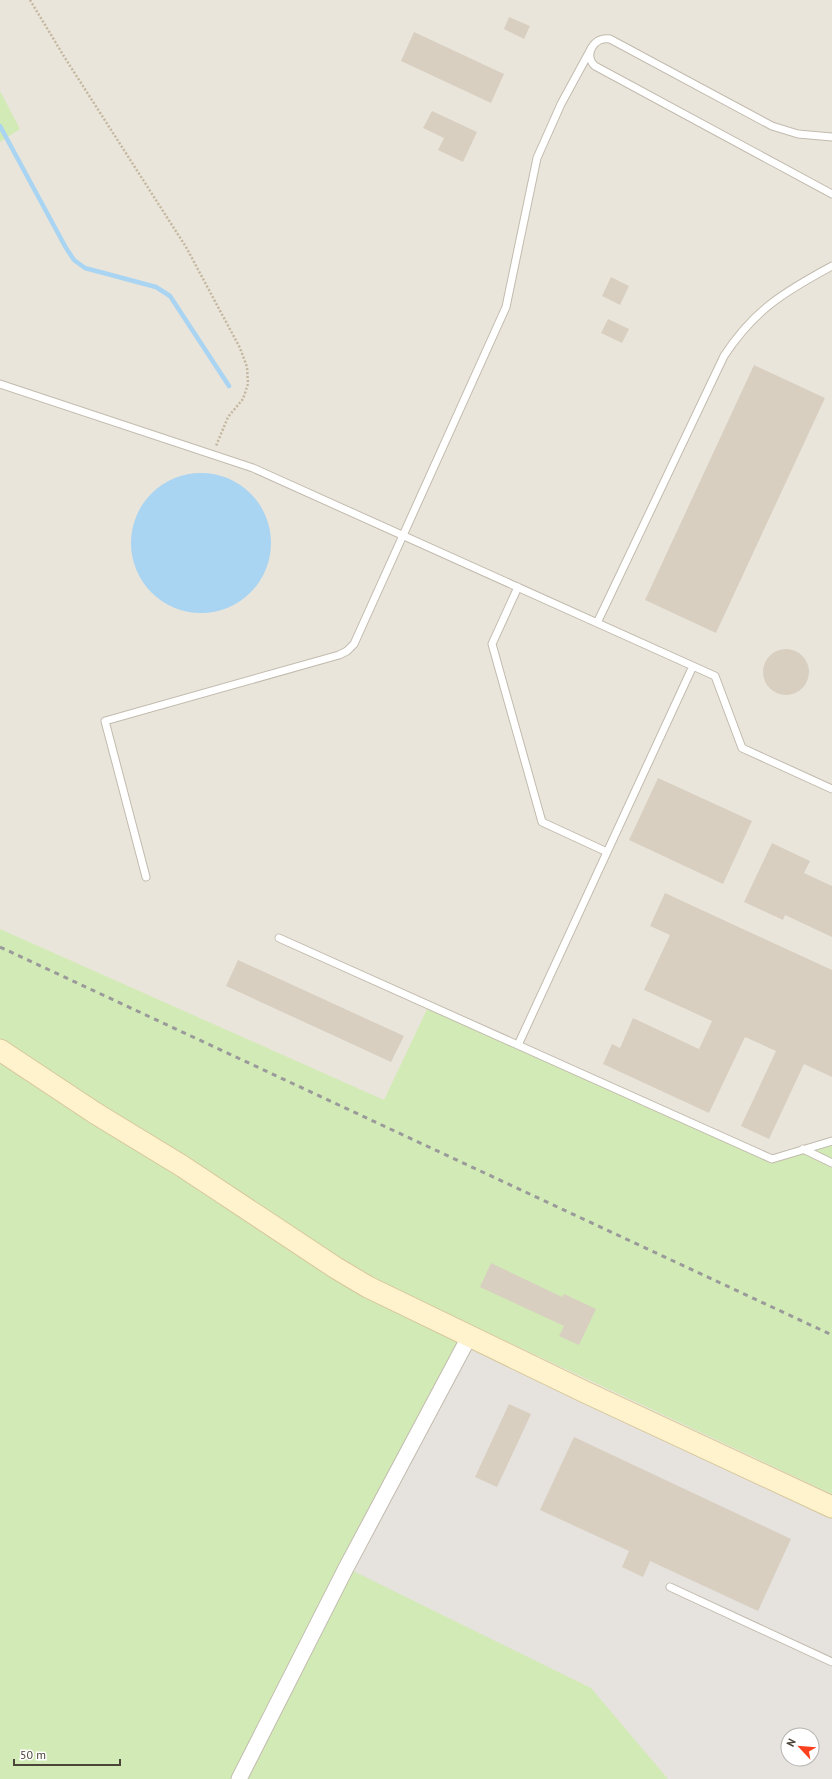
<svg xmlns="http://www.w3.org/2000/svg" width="832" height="1779" font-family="'PT Sans',sans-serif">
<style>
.residential{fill:#eae5da;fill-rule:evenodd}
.industrial{fill:#e6e2dd;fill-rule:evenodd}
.green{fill:#d2eab5}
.water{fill:#a9d4f2}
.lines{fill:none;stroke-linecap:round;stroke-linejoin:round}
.stream{stroke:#a9d4f2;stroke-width:4.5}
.building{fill:#d8cfc1}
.lane-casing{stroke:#c2bbae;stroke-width:9}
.street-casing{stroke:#c2bbae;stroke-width:17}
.secondary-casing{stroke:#d6c79b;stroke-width:23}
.path{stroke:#c4b79f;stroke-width:2.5;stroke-dasharray:2 2;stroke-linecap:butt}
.lane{stroke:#fff;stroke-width:7}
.street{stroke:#fff;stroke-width:15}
.secondary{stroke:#fff3cd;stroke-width:21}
.rail{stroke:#9a9a9a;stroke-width:3;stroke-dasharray:5 5;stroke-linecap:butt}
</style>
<rect width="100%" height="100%" fill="#f6f3ec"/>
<path class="residential" d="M 0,0 L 832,0 L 832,1779 L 0,1779 ZM 788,1735 L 812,1735 L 812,1759 L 788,1759 Z"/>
<path class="industrial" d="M 469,1337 L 832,1507 L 832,1779 L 668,1779 L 591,1688 L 346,1568 ZM 788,1735 L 812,1735 L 812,1759 L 788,1759 Z"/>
<path class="green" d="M 0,91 L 20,129 L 0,142 Z
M 0,929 L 384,1100 L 429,1005 L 772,1159 L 832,1141 L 832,1494 L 474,1326 L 347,1568 L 591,1688 L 668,1779 L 0,1779 Z"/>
<path class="water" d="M131 543a70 70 0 1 1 140 0a70 70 0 1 1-140 0Z"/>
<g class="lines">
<path class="stream" d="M 0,126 L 66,248 L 74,260 L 85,268 L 156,287 L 170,296 L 229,386"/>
</g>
<path class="building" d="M 509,17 L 530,26 L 524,39 L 504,29 Z
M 414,32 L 504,74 L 491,103 L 401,61 Z
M 432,111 L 477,132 L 463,162 L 438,150 L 444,138 L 423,128 Z
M 611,277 L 629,286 L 620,305 L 602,296 Z
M 608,319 L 629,329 L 622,343 L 601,333 Z
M 754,365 L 825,398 L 716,633 L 645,600 Z
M763 672a23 23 0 1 1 46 0a23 23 0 1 1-46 0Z
M 658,778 L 752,821 L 723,884 L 629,840 Z
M 772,843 L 810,861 L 804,873 L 832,886 L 832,937 L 785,915 L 783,920 L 744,902 Z
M 665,893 L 832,970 L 832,1077 L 804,1064 L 769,1139 L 741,1126 L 776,1051 L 745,1037 L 709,1113 L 603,1064 L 612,1044 L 620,1048 L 633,1018 L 699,1049 L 712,1021 L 644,990 L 670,935 L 650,926 Z
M 238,960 L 404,1036 L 391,1062 L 226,986 Z
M 491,1263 L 562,1297 L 564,1294 L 596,1309 L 579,1345 L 559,1336 L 564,1326 L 480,1287 Z
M 509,1404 L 531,1414 L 497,1487 L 475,1477 Z
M 574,1437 L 791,1539 L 758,1611 L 650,1561 L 643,1577 L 622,1567 L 629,1551 L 540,1510 Z"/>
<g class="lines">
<defs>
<path id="lane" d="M 832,137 L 798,134 L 772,126 L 610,39 C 594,36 583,55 595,66 L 832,194
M 0,384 L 253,468 L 715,676 L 742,748 L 832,789
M 518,587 L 492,644 L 542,822 L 607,852
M 597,623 L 724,356 C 754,310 784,292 832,266
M 146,877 L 105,721 L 339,655 L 347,651 L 354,644 L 506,307 L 537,158 L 561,104 L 592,47
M 279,938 L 772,1159 L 832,1141
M 518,1045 L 693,666
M 803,1149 L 832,1163
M 670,1587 L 832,1662"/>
<path id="street" d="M 239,1779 L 346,1568 L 469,1337"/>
<path id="secondary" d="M 0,1050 L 95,1113 L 182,1166 L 336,1268 L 368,1287 L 585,1392 L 832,1507"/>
</defs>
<use href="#lane" class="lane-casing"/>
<use href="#street" class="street-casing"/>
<use href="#secondary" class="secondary-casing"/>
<path class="path" d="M 30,0 L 65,58 L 186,247 L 240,348 L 247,367 L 248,384 L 243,399 L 228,417 L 216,446"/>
<use href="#lane" class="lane"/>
<use href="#street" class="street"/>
<use href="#secondary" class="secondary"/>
<path class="rail" d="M 0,947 L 832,1335"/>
</g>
<g transform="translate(800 1747) rotate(296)"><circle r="19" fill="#ffffff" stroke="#b7b4b0"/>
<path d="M0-3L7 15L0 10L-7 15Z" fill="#fc3f1d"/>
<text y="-6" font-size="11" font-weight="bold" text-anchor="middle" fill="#4b4439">N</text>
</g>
<path d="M14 1759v6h106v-6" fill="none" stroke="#4b4439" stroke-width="2"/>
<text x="20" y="1759" font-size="12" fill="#4b4439" stroke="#ffffff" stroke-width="3" paint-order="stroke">50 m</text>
</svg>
